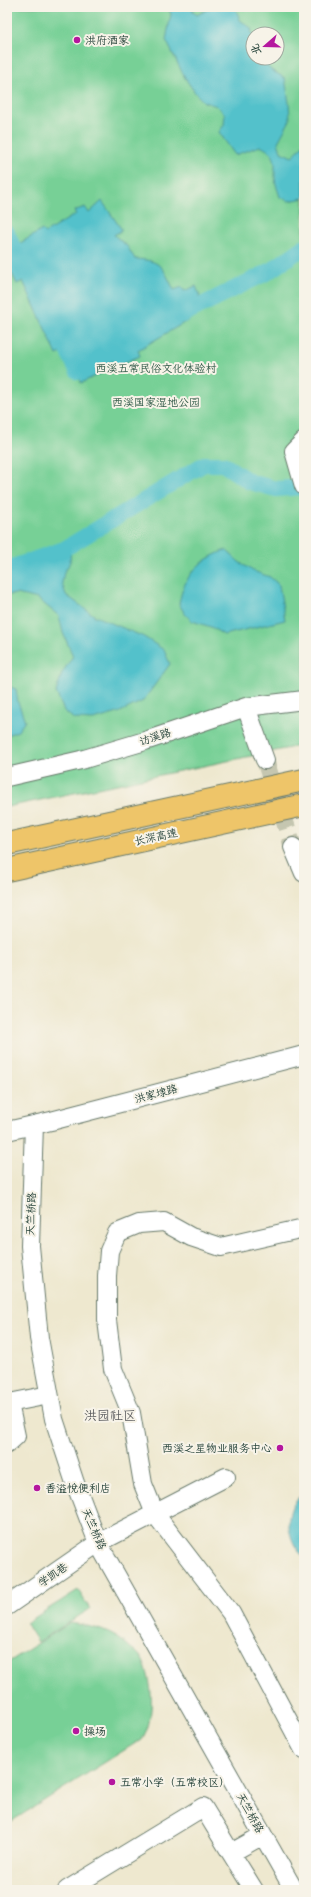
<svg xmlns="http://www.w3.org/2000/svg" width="311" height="1897" font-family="'Balsamiq Sans','LXGW WenKai TC',sans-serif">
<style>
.green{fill:#77d096;stroke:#4b8665;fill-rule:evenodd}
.water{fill:#53c1cb;stroke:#397f80}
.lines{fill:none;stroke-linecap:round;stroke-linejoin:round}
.canal{stroke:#53c1cb;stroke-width:16}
.minor-tunnel{stroke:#c5c6b0;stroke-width:18;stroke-dasharray:18 9;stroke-linecap:butt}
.minor-casing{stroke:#67796a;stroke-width:20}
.highway-casing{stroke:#67796a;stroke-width:24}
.minor{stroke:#fff;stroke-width:18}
.highway{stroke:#eec569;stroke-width:22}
.poi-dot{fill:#b5179e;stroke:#f7f3e8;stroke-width:1.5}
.labels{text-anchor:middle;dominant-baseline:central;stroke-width:4;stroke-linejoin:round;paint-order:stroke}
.poi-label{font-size:11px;fill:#1f3d34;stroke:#f7f3e8;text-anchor:start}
.park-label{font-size:11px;fill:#315a48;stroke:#f7f3e8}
.street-label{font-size:11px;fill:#1f3d34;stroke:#f7f3e8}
.quarter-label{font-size:13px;fill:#5d5e60;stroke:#f7f3e8}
</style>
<rect width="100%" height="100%" fill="#f7f3e8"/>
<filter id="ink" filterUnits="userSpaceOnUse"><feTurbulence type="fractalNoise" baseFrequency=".025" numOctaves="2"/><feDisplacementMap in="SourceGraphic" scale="8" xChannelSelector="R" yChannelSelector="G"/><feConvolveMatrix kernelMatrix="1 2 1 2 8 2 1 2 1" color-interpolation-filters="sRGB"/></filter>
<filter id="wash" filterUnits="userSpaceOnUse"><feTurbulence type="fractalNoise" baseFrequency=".012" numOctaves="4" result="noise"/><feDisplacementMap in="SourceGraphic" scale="16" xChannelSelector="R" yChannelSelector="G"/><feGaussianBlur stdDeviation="0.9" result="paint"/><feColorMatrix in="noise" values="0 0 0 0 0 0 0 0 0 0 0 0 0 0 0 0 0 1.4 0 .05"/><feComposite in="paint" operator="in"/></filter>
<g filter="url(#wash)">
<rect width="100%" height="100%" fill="#eee8cf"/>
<path class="green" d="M 7,7 L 304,7 L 304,745 L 7,807 ZM 253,34 L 277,34 L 277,58 L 253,58 Z
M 78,1590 L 90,1609 L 38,1642 L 26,1623 Z
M 70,1623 C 94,1626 114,1632 131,1648 C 135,1651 140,1655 142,1659 C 151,1676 154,1704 149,1722 C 148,1728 145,1734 142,1739 L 7,1824 L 7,1663 Z"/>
<path class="water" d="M 168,7 L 195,7 L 192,11 L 197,15 L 212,7 L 235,7 L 240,20 L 251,28 L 253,39 L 253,58 L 259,58 L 271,70 L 285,78 L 289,103 L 290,120 L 278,142 L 281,152 L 292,157 L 304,144 L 304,198 L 289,201 L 280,197 C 279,193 277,189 276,184 C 272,166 282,156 260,146 L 235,155 L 219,132 L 224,125 L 225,114 L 217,106 L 204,102 L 196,94 L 185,78 L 166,40 L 171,14 Z
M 102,201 L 122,230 L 114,235 L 127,246 L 135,259 C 162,260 163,268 174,290 L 182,287 L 184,291 L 196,286 L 200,297 L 198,298 L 204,311 L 138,350 L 140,356 L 116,366 L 113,361 L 101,367 L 102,373 L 81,383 L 78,372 L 74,366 L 68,368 L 61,353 L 57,355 L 23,281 L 17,284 L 12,274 L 7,276 L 7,251 L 42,230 L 45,233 L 76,214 L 74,211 L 85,207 L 89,213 Z
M 71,545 L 70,563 L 64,572 L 62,583 L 66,595 L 95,616 L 144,637 L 164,650 L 170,664 L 143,701 L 118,713 L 93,720 L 74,719 L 64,711 L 56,692 L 62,673 L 73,656 L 63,633 L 59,616 L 38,599 L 17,594 L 7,595 L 7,569 Z
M 226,550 L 239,562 L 253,571 L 270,577 L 279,585 L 285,620 L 224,635 L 211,627 L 192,621 L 185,614 L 179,604 C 184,575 199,560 226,550 Z
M 7,686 L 16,689 L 18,702 L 25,721 L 18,731 L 7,735 Z
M 299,1497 L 304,1497 L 304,1557 C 288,1543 282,1513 299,1497 Z"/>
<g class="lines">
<path class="canal" d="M 7,233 L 22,268
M 182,315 L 268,272 L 303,248
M 65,346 L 78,372 L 98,363
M 7,569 L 64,549 L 204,464 L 223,464 L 250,482 L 276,489 L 304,487"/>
</g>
</g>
<g filter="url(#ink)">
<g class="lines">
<path class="minor-tunnel" d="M 265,760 L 293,847"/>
<defs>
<path id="minor" d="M 304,441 L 294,451 L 304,486
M 246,707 L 265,760
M 7,777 L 81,760 L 145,741 L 246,707 L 304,700
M 293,847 L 304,873
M 34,1125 L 30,1246 L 39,1338 L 54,1419 L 75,1483 L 98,1543 L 294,1890
M 7,1131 L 51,1121 L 304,1055
M 304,1228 L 221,1247 L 191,1237 L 164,1222 L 139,1224 L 117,1233 L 109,1251 L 107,1276 L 107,1320 L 113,1369 L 131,1413 L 143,1484 L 155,1514 L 231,1613 L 304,1750
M 7,1444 L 16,1436 L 9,1403 L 49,1395
M 7,1606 L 98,1543 L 226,1477
M 231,1853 L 254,1890
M 67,1890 L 203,1807 L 231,1853 L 263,1835"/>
<path id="highway" d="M 7,844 L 304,780
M 7,870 L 304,805"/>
</defs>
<use href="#minor" class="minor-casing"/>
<use href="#highway" class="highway-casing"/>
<use href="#minor" class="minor"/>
<use href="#highway" class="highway"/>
</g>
</g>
<g class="poi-dot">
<circle cx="77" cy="40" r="4"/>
<circle cx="280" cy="1448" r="4"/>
<circle cx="37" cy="1488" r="4"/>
<circle cx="76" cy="1731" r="4"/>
<circle cx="112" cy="1782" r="4"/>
</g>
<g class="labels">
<g class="poi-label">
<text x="85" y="40">洪府酒家</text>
<text x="272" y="1448" text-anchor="end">西溪之星物业服务中心</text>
<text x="45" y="1488">香溢悦便利店</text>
<text x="84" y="1731">操场</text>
<text x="120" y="1782">五常小学（五常校区）</text>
</g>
<g class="park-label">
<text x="156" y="368">西溪五常民俗文化体验村</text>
<text x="156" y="402">西溪国家湿地公园</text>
</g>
<g class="street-label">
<text transform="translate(155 737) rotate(-18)">访溪路</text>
<text transform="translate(156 837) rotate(-12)">长深高速</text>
<text transform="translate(156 1094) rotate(-15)">洪家埭路</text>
<text transform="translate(31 1214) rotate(-88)">天竺桥路</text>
<text transform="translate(94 1529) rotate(66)">天竺桥路</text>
<text transform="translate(53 1575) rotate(-35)">学凯巷</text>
<text transform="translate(250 1813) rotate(61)">天竺桥路</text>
</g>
<g class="quarter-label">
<text x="110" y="1416">洪园社区</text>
</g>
</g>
<rect width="311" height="1897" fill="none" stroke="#f7f3e8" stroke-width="24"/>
<g transform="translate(265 46) rotate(250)"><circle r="19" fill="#f7f3e8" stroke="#a1aaa0"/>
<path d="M0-3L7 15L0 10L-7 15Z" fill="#b5179e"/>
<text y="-6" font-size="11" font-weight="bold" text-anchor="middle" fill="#1f3d34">北</text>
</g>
</svg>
